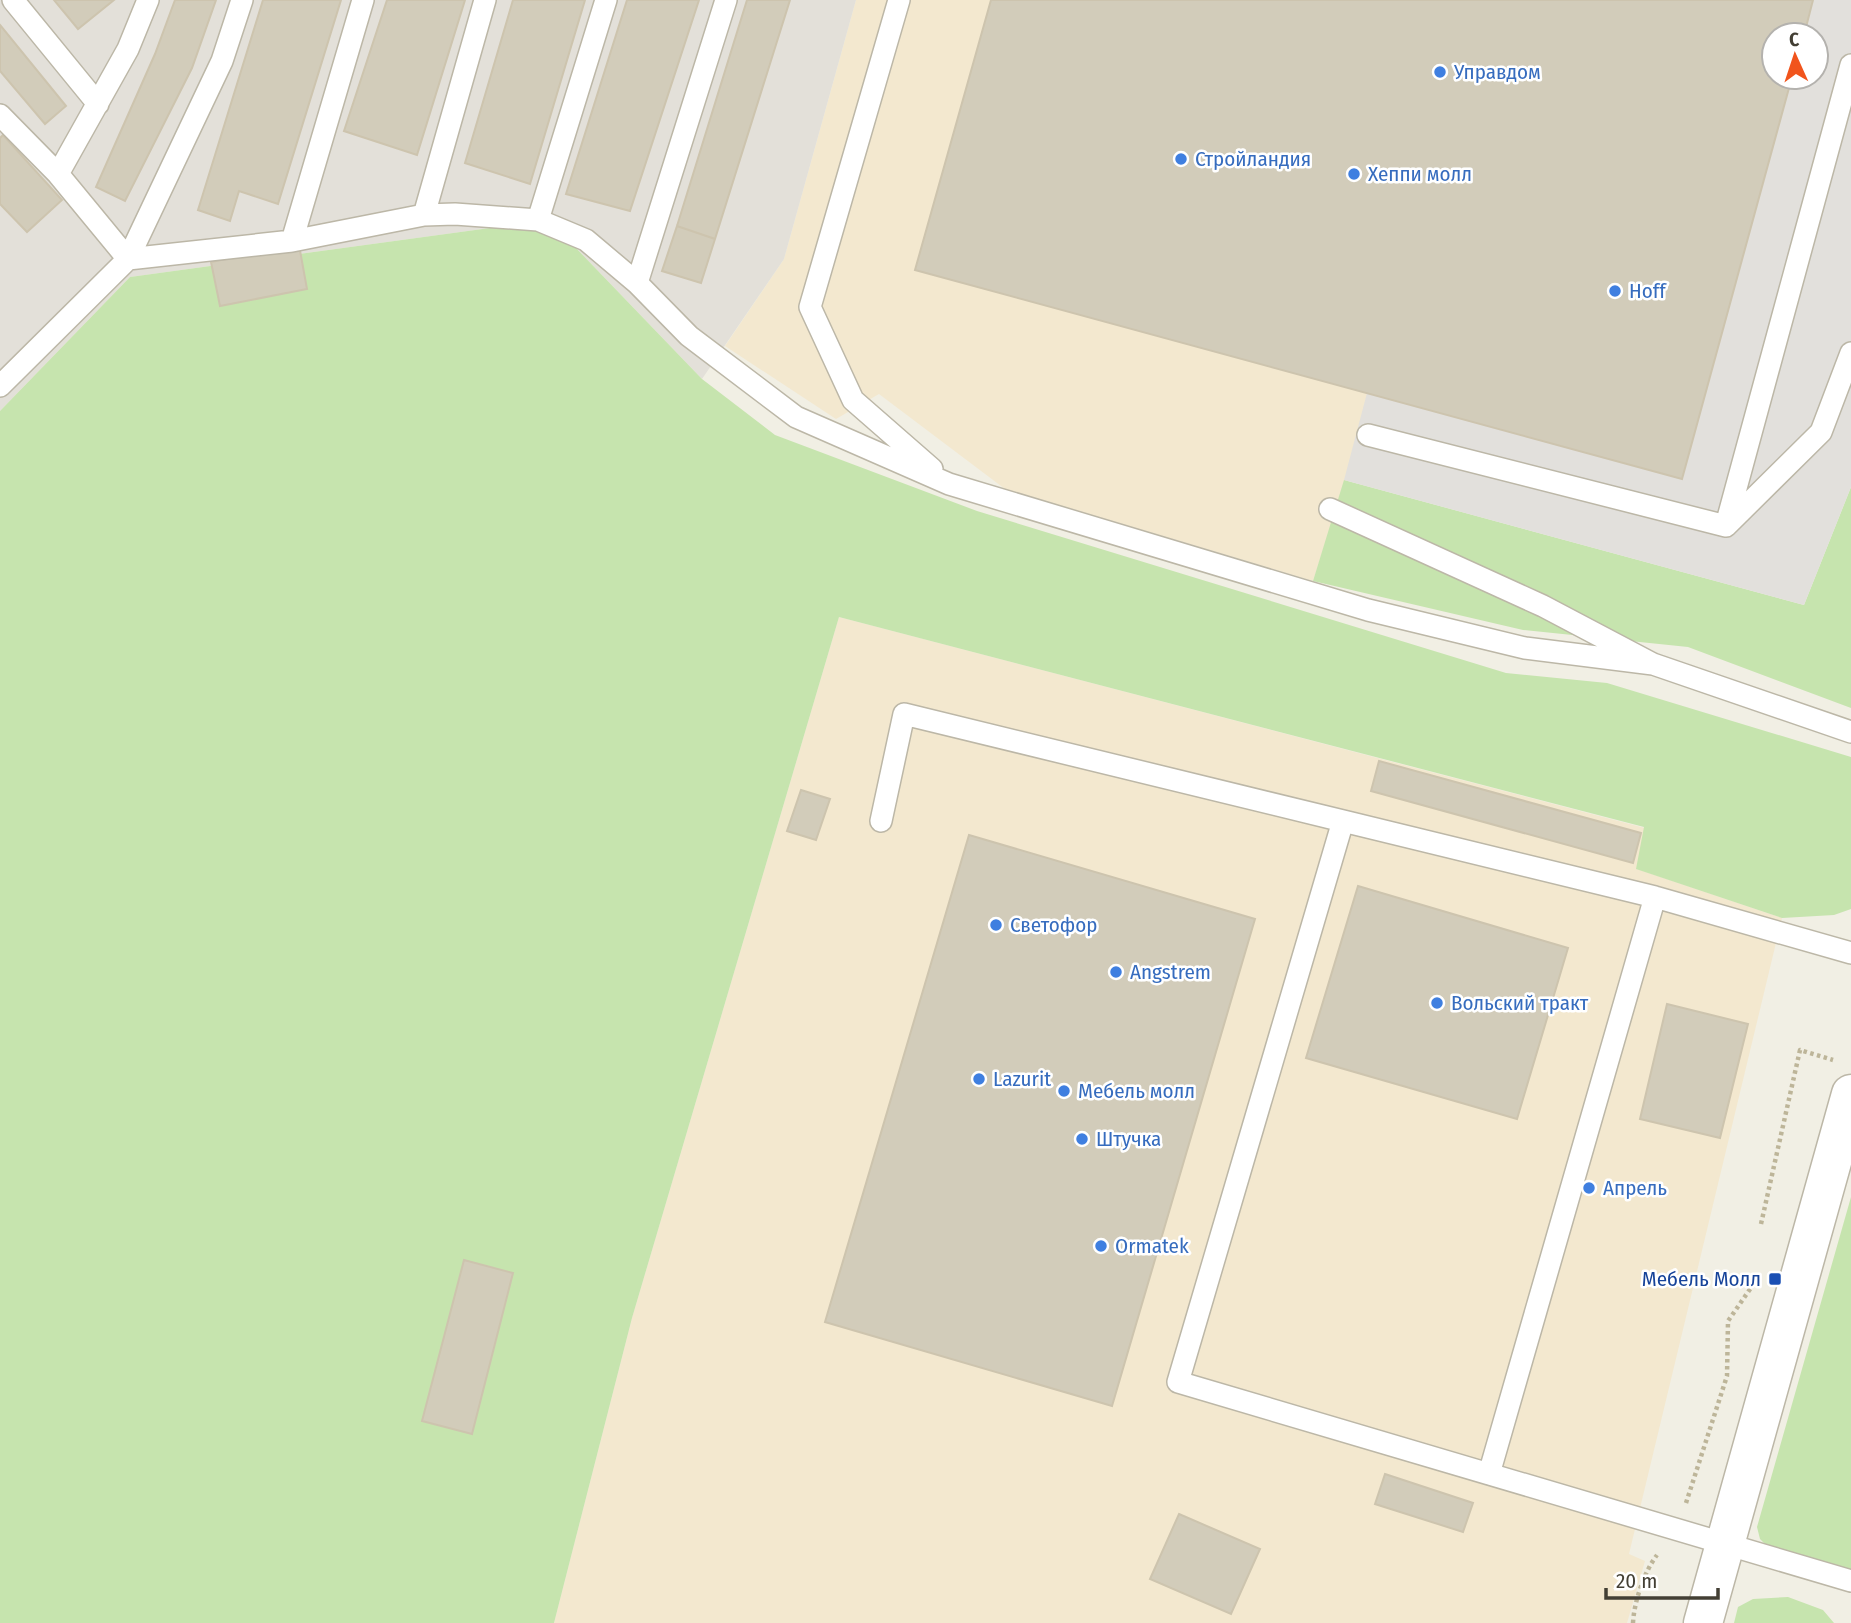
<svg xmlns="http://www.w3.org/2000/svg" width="1851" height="1623" font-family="'Fira Sans Condensed',sans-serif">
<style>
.commercial{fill:#f3e8cf;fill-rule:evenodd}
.industrial{fill:#e3e0d9}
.green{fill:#c6e4ae}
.parking{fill:#e2e0dc}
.building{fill:#d2ccba;stroke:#cdc4ae;stroke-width:2}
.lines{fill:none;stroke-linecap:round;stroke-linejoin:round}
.service-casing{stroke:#bcb7a7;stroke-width:24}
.minor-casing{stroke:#bcb7a7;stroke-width:41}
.path{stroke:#bdb599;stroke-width:4.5;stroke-dasharray:3.5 3.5;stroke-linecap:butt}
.service{stroke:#fff;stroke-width:21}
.minor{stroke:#fff;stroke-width:38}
.shop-dot{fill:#3f7fe0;stroke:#fff;stroke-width:2.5}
.transit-dot{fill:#1a4fb4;stroke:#fff;stroke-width:2.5}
.labels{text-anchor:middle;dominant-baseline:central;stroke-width:5;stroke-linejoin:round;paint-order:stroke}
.shop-label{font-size:21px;fill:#366cbe;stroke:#fff;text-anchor:start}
.transit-label{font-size:21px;fill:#164399;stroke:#fff;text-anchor:end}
</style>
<rect width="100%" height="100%" fill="#f1efe4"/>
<path class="commercial" d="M 856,0 L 1851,0 L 1851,487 L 1345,481 L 1313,581 L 1005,489 L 879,394 L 836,419 L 725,346 L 784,259 ZM 1774,35 L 1816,35 L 1816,77 L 1774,77 Z
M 839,617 L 1645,828 L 1637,869 L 1782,918 L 1629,1554 L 1645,1561 L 1627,1623 L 554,1623 L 632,1318 Z"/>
<path class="industrial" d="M 0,0 L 856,0 L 784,259 L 702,379 L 549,220 L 130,277 L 0,411 Z"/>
<path class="green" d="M 549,220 L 702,379 L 775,435 L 977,511 L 1506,673 L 1607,683 L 1851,757 L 1851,909 L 1834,915 L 1782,918 L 1636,869 L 1644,827 L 839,617 L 632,1318 L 554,1623 L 0,1623 L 0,411 L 130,277 Z
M 1344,480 L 1804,605 L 1851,487 L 1851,708 L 1688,647 L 1523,630 L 1313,581 Z
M 1851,1197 L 1851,1569 L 1828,1571 L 1773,1552 L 1760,1539 L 1757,1527 Z
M 1788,1597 L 1823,1610 L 1834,1623 L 1734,1623 L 1738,1607 L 1753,1599 Z"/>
<path class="parking" d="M 1813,0 L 1851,0 L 1851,487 L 1804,605 L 1344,480 L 1367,393 L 1682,479 L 1792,77 L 1816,77 L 1816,35 L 1804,35 Z"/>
<path class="building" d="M 54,0 L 114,0 L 78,29 Z
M 175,0 L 216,0 L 192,68 L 125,201 L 96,187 L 155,54 Z
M 263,0 L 341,0 L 278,204 L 239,191 L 230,221 L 198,210 Z
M 387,0 L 465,0 L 417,155 L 344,131 Z
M 513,0 L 585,0 L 530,184 L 465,163 Z
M 627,0 L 699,0 L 630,211 L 566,194 Z
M 747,0 L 790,0 L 715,239 L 677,226 Z
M 991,0 L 1813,0 L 1804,35 L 1774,35 L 1774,77 L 1792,77 L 1682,479 L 915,270 Z
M 0,25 L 66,106 L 45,124 L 0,71 Z
M 3,135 L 62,200 L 27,232 L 0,204 L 0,138 Z
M 677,226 L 715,239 L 701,283 L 662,271 Z
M 299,245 L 307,289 L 220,306 L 211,262 Z
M 1379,761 L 1641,833 L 1633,863 L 1371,791 Z
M 801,790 L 830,799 L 816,840 L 787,831 Z
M 969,835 L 1255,919 L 1112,1406 L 825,1322 Z
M 1358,886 L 1568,948 L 1517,1119 L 1306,1058 Z
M 1667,1004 L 1748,1024 L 1720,1138 L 1640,1119 Z
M 464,1260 L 513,1273 L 472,1434 L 422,1421 Z
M 1385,1474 L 1473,1503 L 1463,1532 L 1375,1504 Z
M 1179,1514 L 1260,1549 L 1231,1614 L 1150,1579 Z"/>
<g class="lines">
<defs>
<path id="service" d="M 13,0 L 98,104
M 899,0 L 810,307 L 853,400 L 932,469
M 0,115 L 58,174 L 128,259 L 222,61 L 242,0
M 58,174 L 128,49 L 148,0
M 424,215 L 485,0
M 538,220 L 606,0
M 292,241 L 363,0
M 637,283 L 726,0
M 0,386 L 128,259 L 292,241 L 424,215 L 455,214 L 538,220 L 586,240 L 637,283 L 689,336 L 796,417 L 949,484 L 1368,610 L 1525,648 L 1653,664
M 1368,435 L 1726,526 L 1821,432 L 1851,353
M 1330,509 L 1543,606 L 1653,664 L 1851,732
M 1726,525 L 1851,65
M 881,821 L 904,714 L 1343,821
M 1851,953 L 1655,897 L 1343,821 L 1178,1382 L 1851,1581
M 1489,1474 L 1655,897"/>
<path id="minor" d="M 1703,1623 L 1851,1094"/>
</defs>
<use href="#service" class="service-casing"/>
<use href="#minor" class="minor-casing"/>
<path class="path" d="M 1761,1224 L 1800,1050 L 1833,1060
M 1686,1503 L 1727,1376 L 1728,1321 L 1757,1279
M 1633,1623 C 1634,1602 1644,1572 1657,1555"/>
<use href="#service" class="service"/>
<use href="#minor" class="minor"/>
</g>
<g class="shop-dot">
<circle cx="1440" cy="72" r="7"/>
<circle cx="1181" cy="159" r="7"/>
<circle cx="1354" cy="174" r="7"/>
<circle cx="1615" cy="291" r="7"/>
<circle cx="996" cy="925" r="7"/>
<circle cx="1116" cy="972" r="7"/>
<circle cx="1437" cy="1003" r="7"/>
<circle cx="979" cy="1079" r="7"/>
<circle cx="1064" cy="1091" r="7"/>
<circle cx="1082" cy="1139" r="7"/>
<circle cx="1589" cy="1188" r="7"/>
<circle cx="1101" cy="1246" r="7"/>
</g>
<rect class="transit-dot" x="1768" y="1272" width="14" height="14" rx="3.5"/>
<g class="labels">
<g class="shop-label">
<text x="1454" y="72">Управдом</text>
<text x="1195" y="159">Стройландия</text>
<text x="1368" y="174">Хеппи молл</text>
<text x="1629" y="291">Hoff</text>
<text x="1010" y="925">Светофор</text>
<text x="1130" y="972">Angstrem</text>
<text x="1451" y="1003">Вольский тракт</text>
<text x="993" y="1079">Lazurit</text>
<text x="1078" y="1091">Мебель молл</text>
<text x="1096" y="1139">Штучка</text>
<text x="1603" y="1188">Апрель</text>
<text x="1115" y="1246">Ormatek</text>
</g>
<g class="transit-label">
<text x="1761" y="1279">Мебель Молл</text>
</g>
</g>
<g transform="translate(1795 56) rotate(357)"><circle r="33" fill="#ffffff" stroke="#b4b2ae" stroke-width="2"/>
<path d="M0-5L12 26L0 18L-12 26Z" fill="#f1541c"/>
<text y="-10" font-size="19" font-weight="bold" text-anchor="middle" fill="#433f34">С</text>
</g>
<path d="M1606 1588v10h112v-10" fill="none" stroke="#433f34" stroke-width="3.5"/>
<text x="1616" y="1588" font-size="21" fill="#433f34" stroke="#ffffff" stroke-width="5" paint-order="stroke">20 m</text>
</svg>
